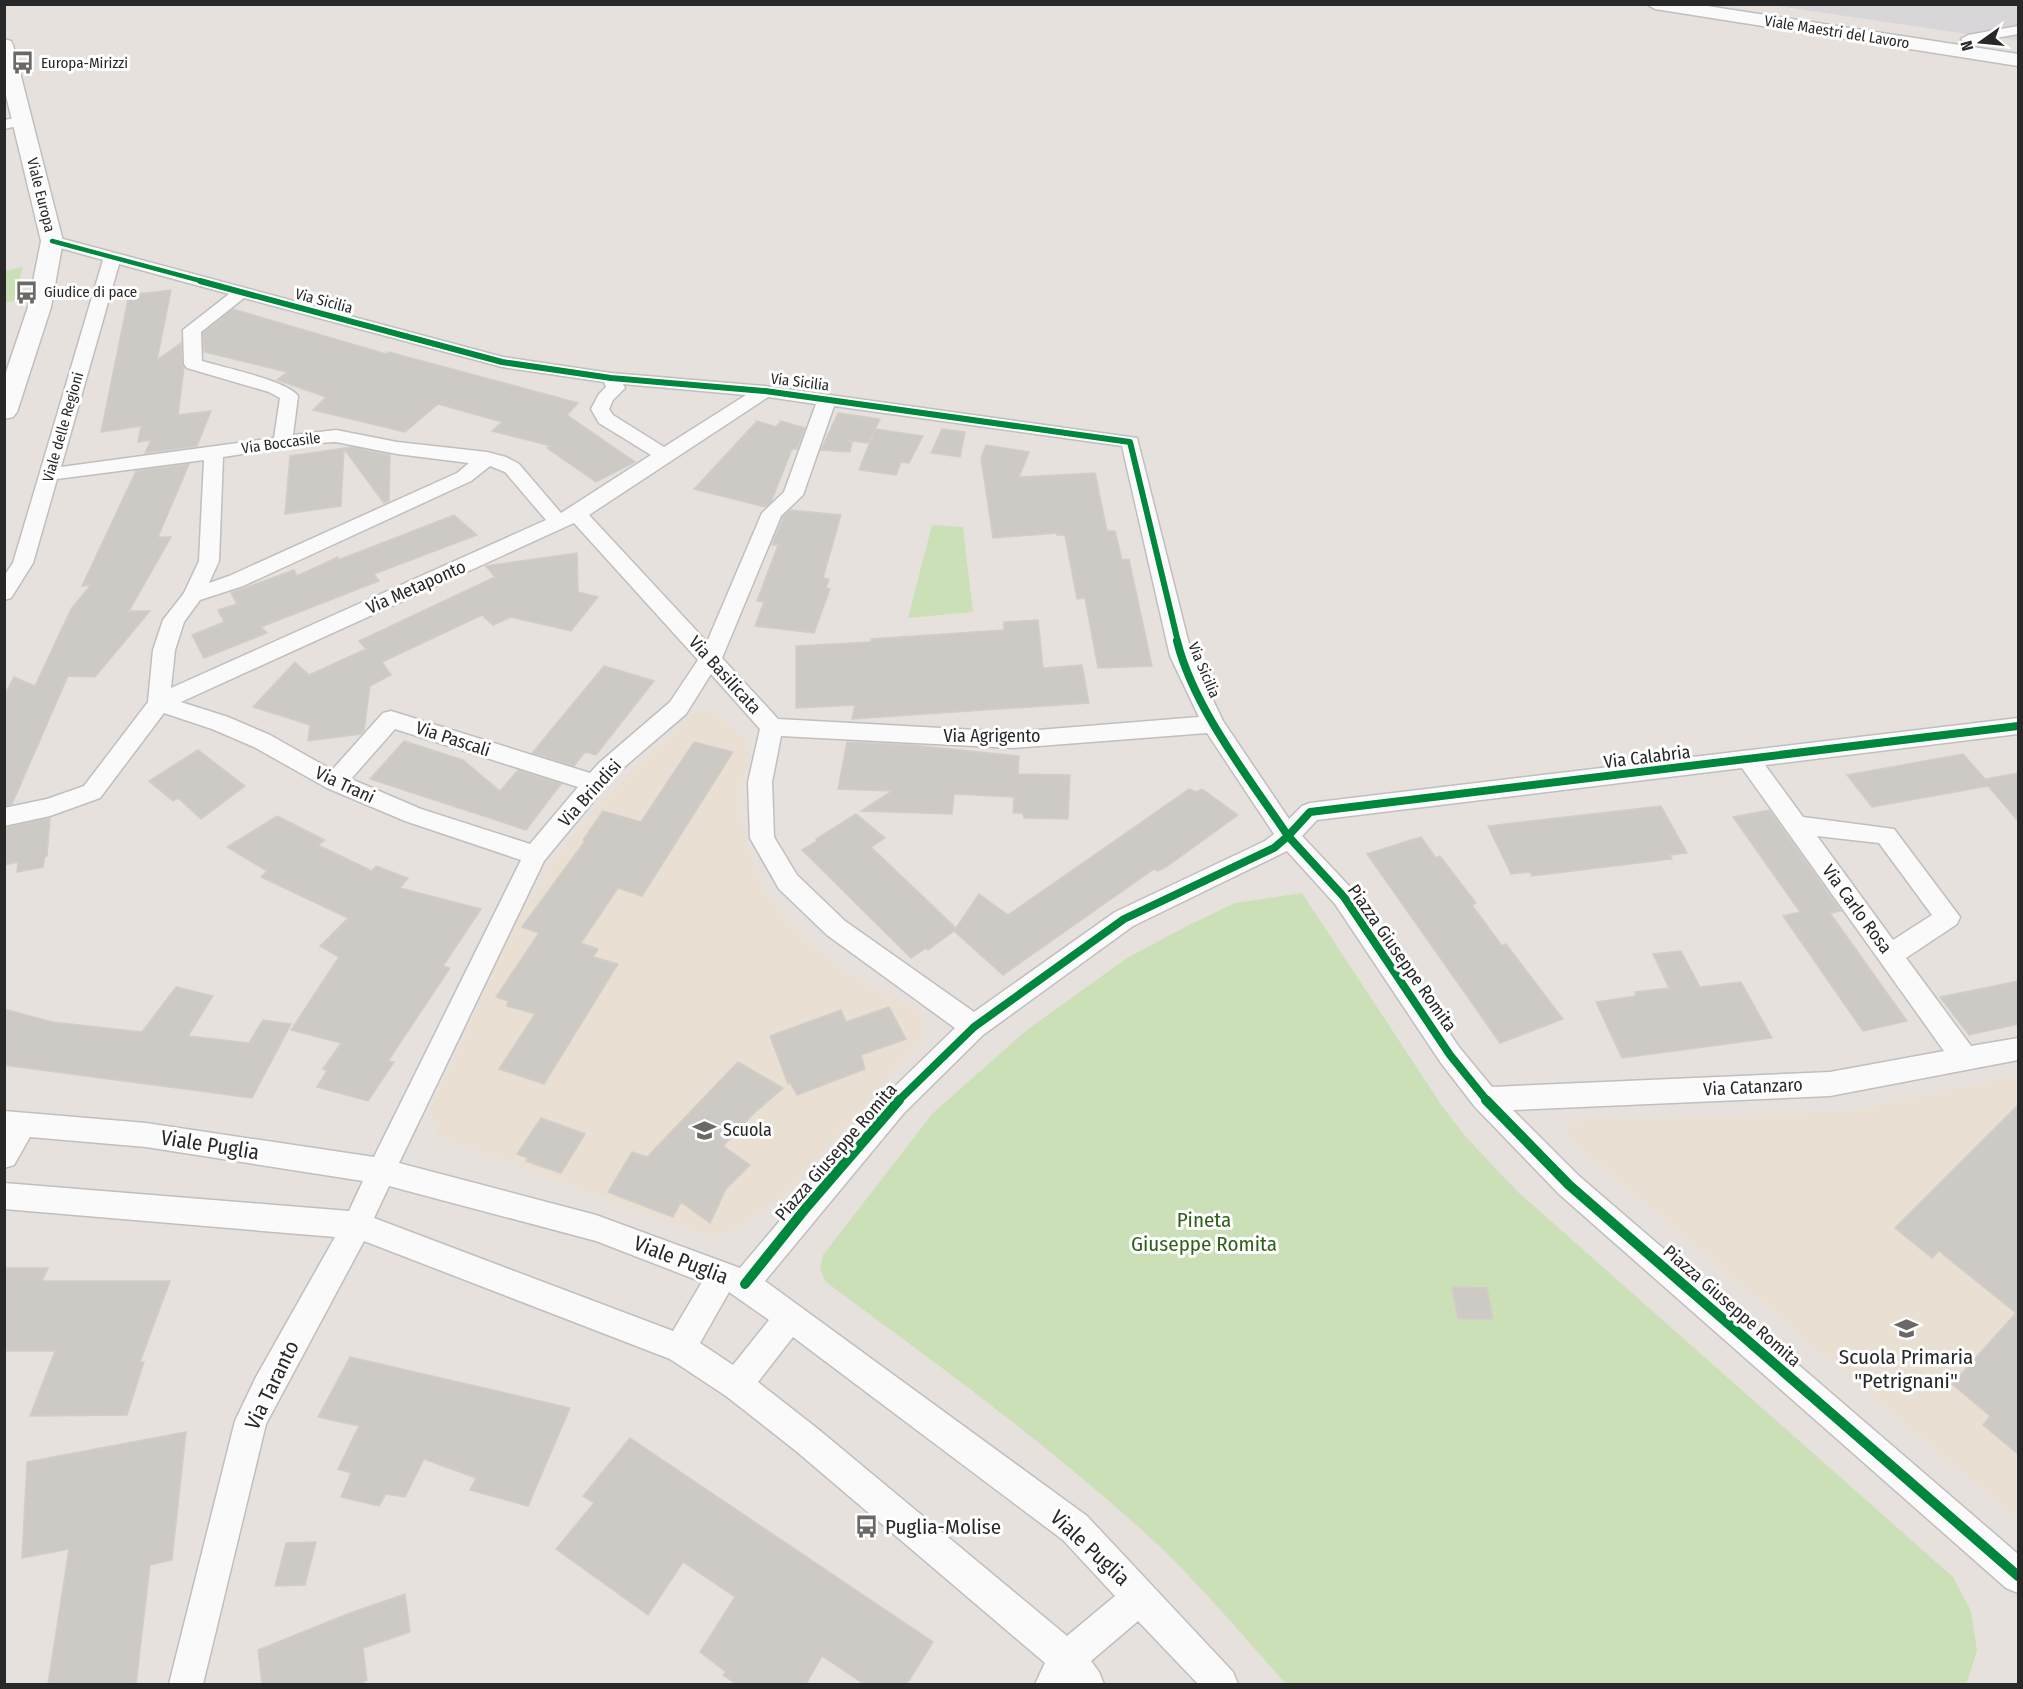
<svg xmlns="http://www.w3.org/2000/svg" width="2023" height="1689" font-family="'Fira Sans Condensed',sans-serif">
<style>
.industrial{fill:#d9d6d9}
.education{fill:#e9dfd2}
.green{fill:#cbe0b6}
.building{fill:#cdcac6;stroke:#d1cdc9;stroke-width:1.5}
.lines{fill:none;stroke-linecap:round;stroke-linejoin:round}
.street-casing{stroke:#c0bebe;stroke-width:3}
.secondary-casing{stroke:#c0bebe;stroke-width:3}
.street{fill:#fbfafa;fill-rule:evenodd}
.secondary{fill:#fbfafa;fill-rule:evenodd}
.cycleway-far3-casing{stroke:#fff;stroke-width:7}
.cycleway-far2-casing{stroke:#fff;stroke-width:9}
.cycleway-far1-casing{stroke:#fff;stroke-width:11}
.cycleway-casing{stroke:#fff;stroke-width:14}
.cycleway-far3{stroke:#00873e;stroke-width:4.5}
.cycleway-far2{stroke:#00873e;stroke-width:6}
.cycleway-far1{stroke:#00873e;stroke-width:8}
.cycleway{stroke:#00873e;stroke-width:10}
.labels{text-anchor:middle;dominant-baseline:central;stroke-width:6;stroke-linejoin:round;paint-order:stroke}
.far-street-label{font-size:15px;fill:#282828;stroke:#fff}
.far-poi-label{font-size:15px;fill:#282828;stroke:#fff;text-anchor:start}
.street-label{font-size:18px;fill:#282828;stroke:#fff}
.poi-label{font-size:18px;fill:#282828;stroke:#fff;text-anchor:start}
.near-street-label{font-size:21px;fill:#282828;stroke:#fff}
.near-park-label{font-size:21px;fill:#2f611b;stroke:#fff}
.near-poi-label{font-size:21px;fill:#282828;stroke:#fff}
</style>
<rect width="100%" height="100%" fill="#e6e1dd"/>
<path class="industrial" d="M 1772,5 L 2018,5 L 2018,40 L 1987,37 Z"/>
<path class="education" d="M 695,711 L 714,711 L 745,738 L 750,746 L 749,759 L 741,789 L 742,820 L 750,854 L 762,886 L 779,911 L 806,939 L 839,967 L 890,997 L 917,1007 L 925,1021 L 925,1036 L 787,1193 L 743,1225 L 725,1232 L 707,1236 L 438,1137 L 430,1110 L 516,923 L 563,848 L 608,795 Z
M 2018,1075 L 2018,1520 L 1570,1140 L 1566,1133 L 1567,1125 L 1573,1121 L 1851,1111 Z"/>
<path class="green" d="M 23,267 L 14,301 L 5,303 L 5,271 Z
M 932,525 L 963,527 L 973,612 L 908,618 Z
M 1302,893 L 1442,1106 L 1465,1136 L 1518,1192 L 1953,1577 L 1971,1611 L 1977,1651 L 1966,1684 L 1286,1684 C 1244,1637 1203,1588 1157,1544 C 1054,1448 939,1366 826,1282 L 820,1269 L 823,1255 L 933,1113 L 1028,1029 L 1127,958 L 1189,925 L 1235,903 Z"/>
<path class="building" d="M 171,290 L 157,360 L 181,343 L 182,364 L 184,368 L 178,415 L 211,411 L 197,446 L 145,453 L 151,440 L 138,442 L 141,426 L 101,432 L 129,295 Z
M 233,309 L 386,354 L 389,352 L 578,403 L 567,415 L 635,462 L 596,482 L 547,448 L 551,446 L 492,431 L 502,422 L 438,404 L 405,432 L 313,410 L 326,397 L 277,380 L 287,372 L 204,352 L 203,333 Z
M 838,413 L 880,419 L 868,443 L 844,440 L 852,442 L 850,452 L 821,450 Z
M 757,421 L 776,427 L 781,421 L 805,428 L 797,449 L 792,449 L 771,502 L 765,507 L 694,489 Z
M 875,429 L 923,436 L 909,463 L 901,462 L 896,475 L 859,470 Z
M 942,429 L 965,432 L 960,457 L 931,453 Z
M 986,445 L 1029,452 L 1019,477 L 1095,473 L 1107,531 L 1115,531 L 1122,560 L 1129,559 L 1152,666 L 1098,668 L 1085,598 L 1077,599 L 1065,535 L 1057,535 L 1057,533 L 993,538 L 981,458 Z
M 352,447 L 390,455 L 389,501 L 384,503 L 344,449 L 341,506 L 285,514 L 290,456 Z
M 189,464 L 158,537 L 171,537 L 129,611 L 150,611 L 95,677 L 68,676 L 12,804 L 4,806 L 4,696 L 14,677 L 35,686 L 71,609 L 91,585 L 82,586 L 136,471 Z
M 790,510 L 841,515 L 823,578 L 829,579 L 826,588 L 830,589 L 814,633 L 755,626 L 764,602 L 757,601 L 778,545 L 772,545 L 783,517 Z
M 454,515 L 477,535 L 374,574 L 379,581 L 261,627 L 267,633 L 204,658 L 192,635 L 224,622 L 218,610 L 237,604 L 231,593 L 294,570 L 297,576 L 338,557 L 338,560 Z
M 577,553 L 578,592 L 598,597 L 571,631 L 511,617 L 493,625 L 482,615 L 382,662 L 391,675 L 370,686 L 364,731 L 361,734 L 308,741 L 310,725 L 253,707 L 295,662 L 309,675 L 366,649 L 359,641 L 495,577 L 486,566 Z
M 1038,620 L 1043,668 L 1082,665 L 1089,703 L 852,719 L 855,705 L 796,708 L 796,646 L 871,642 L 871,639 L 1004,630 L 1004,622 Z
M 604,666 L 654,681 L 596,755 L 585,752 L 574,766 L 532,753 Z
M 404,741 L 463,760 L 500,791 L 518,770 L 561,784 L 526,830 L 370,779 Z
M 694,742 L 733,752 L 642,896 L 618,888 L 581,943 L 598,949 L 593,957 L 618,964 L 544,1084 L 499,1069 L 535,1014 L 507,1006 L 508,1001 L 496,997 L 539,933 L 522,927 L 585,841 L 583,840 L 603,811 L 641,822 Z
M 847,742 L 912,745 L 1019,756 L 1018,774 L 1070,775 L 1068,819 L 1024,818 L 1023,813 L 1013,813 L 1014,797 L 954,794 L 952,814 L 861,811 L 892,791 L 838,789 Z
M 198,750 L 245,786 L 201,819 L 178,798 L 173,801 L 149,781 Z
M 1963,754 L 1985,779 L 2019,773 L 2019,822 L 1988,786 L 1872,807 L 1847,775 Z
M 1189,789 L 1196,792 L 1202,789 L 1238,815 L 1166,867 L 1158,871 L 1154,869 L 1003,975 L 954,931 L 928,950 L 926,948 L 911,958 L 802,850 L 817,841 L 816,839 L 856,814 L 885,838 L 871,847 L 956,928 L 979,894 L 1008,915 Z
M 1661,806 L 1687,853 L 1670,855 L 1672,859 L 1532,876 L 1530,872 L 1511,874 L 1488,826 Z
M 1769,810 L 1841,911 L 1830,913 L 1907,1021 L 1863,1031 L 1783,916 L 1800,912 L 1733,817 Z
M 277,816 L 325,840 L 318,845 L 372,871 L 376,866 L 408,878 L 400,888 L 481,909 L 443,966 L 450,968 L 388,1061 L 394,1062 L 368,1101 L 317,1087 L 327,1071 L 323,1069 L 341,1043 L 291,1030 L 339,957 L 320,946 L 348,918 L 261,877 L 267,871 L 227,847 Z
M 50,818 L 47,856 L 45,856 L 43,867 L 17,872 L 18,862 L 4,865 L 4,828 Z
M 1421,837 L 1436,858 L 1440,856 L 1476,903 L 1472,905 L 1502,946 L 1506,944 L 1563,1019 L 1500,1043 L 1367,854 Z
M 1681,951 L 1700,987 L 1741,982 L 1772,1038 L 1622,1058 L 1596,1002 L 1636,996 L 1635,992 L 1669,988 L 1653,954 Z
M 2019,981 L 2019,1024 L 1969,1035 L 1940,997 Z
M 176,987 L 213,996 L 188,1036 L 249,1043 L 263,1020 L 291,1024 L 252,1098 L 4,1065 L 4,1009 L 52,1022 L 142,1032 Z
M 889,1007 L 906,1039 L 861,1055 L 865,1069 L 797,1095 L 790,1082 L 788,1084 L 770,1036 L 841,1010 L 846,1022 Z
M 738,1062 L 783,1088 L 753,1114 L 723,1146 L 750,1165 L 726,1189 L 710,1223 L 681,1202 L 673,1217 L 608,1192 L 632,1152 L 647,1157 Z
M 2019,1104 L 2019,1455 L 1983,1425 L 1990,1416 L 1952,1384 L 2016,1313 L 1939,1251 L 1932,1258 L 1895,1228 Z
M 541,1118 L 585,1134 L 561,1173 L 526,1161 L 528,1158 L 517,1154 Z
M 4,1268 L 48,1268 L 42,1281 L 170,1281 L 140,1362 L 144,1362 L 127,1415 L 30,1416 L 55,1351 L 4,1351 Z
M 1452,1287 L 1487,1288 L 1493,1319 L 1458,1319 Z
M 350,1357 L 570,1408 L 528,1506 L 470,1490 L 476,1478 L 424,1459 L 405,1497 L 386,1494 L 379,1506 L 341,1497 L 351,1473 L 338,1469 L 359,1426 L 318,1417 Z
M 186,1432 L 172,1560 L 150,1565 L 136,1684 L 48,1684 L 69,1549 L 22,1558 L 27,1462 Z
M 630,1438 L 933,1642 L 907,1684 L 864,1684 L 822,1656 L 806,1684 L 736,1684 L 723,1675 L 726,1672 L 700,1652 L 735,1597 L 683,1562 L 648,1615 L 556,1549 L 594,1503 L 583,1496 Z
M 316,1542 L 305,1585 L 275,1586 L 286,1543 Z
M 405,1594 L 410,1632 L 363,1648 L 367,1680 L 363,1682 L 363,1684 L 262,1684 L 258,1650 L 350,1613 Z"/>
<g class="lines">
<defs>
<path id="street" d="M 2018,26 L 2018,34 L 1968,43 L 1961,39 L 1968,35 Z
M 22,117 L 29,121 L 27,124 L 4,129 L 4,120 Z
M 52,236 L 503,357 L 611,373 L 765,386 L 1137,438 L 1192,656 L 1223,721 L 1289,819 L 1302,806 L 1310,803 L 2018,718 L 2018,734 L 1765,765 L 1803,817 L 1894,829 L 1960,917 L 1957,924 L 1906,958 L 1971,1046 L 2018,1038 L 2018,1060 L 1830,1096 L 1513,1110 L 1579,1176 L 2018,1554 L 2018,1593 L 2006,1588 L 1559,1194 L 1475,1107 L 1441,1063 L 1335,904 L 1287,851 L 1133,926 L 983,1035 L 904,1113 L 765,1281 L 1087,1516 L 1233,1672 L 1238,1684 L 1198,1684 L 1138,1621 L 1091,1661 L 1099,1672 L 1104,1684 L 1035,1684 L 1045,1663 L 796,1451 L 726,1396 L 670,1359 L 364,1241 L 266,1424 L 203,1684 L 169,1684 L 235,1421 L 256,1377 L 335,1237 L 4,1209 L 4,1183 L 349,1211 L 363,1181 L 146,1147 L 30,1137 L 14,1165 L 4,1168 L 4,1111 L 146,1123 L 374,1157 L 521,860 L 405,821 L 327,788 L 254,747 L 212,729 L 164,713 L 100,798 L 50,816 L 4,826 L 4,808 L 47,799 L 84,786 L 148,702 L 153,650 L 163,620 L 184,593 L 199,561 L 204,460 L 57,479 L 33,563 L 11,598 L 4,600 L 4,576 L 13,563 L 103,260 L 46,244 L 44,241 L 46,238 ZM 119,264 L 229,294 L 183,330 L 184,364 L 187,368 L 269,392 L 280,398 L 274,438 L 61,467 ZM 244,298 L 502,367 L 604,382 L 606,387 L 599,394 L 591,409 L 599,423 L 651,455 L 561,513 L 519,464 L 506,457 L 487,452 L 397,442 L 336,430 L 293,435 L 298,396 C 288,381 222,367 202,361 L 201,332 ZM 623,384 L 746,395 L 664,447 L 613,415 L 609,409 L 613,400 L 625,388 ZM 768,397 L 816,404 L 784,492 L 762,513 L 707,642 L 589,515 ZM 834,406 L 1122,446 L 1170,656 L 1199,717 L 1013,732 L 778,719 L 722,658 L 781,516 L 803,495 ZM 336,442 L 397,454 L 469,463 L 457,473 L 229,576 L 209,583 L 219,561 L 223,457 L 315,443 ZM 490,466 L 505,472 L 546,520 L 171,688 L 175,650 L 184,622 L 200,600 L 243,586 L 471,481 ZM 574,523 L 698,660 L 670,702 L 599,763 L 590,773 L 391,711 L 383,713 L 332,770 L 270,735 L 228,717 L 181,702 ZM 711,674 L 760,729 L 748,782 L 750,838 L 779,889 L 827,935 L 955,1028 L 884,1097 L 740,1268 L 596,1215 L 399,1163 L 544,861 L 615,775 L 686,714 ZM 395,729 L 578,787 L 530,844 L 421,809 L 351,779 ZM 1207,733 L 1274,834 L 1265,841 L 1115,912 L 974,1012 L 845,921 L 797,875 L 774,837 L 772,782 L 781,736 L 1013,748 ZM 1742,768 L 1944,1051 L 1830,1072 L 1492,1087 L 1459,1047 L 1353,890 L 1302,836 L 1317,820 ZM 1817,836 L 1879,843 L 1932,915 L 1893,940 ZM 389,1186 L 596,1241 L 702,1282 L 673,1331 L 374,1218 ZM 729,1292 L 769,1320 L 733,1365 L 700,1343 ZM 793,1337 L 1063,1540 L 1115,1596 L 1067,1636 L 818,1429 L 758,1382 Z"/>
<path id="secondary" d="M 1646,4 L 1694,4 L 2018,54 L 2018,66 L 1655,9 Z
M 4,39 L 11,41 L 13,45 L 63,241 L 51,307 L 17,412 L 13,417 L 4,419 L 4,378 L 28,307 L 41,241 L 4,87 Z"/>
</defs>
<use href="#street" class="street-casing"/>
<use href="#secondary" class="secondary-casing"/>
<use href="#street" class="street"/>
<use href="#secondary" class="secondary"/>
<defs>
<path id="cycleway-far3" d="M 52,241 L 205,282"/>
<path id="cycleway-far2" d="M 200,281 L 502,362 L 611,378 L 765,391 L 1130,442 L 1178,642"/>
<path id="cycleway-far1" d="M 1177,641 C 1194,709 1249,778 1288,836 L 1310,812 L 2018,726
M 897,1102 L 974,1027 L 1124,919 L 1274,848 L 1288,836 L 1344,897 L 1450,1055 L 1488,1102"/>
<path id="cycleway" d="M 1486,1100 L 1569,1185 L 2018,1576
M 745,1284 L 805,1209 L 899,1100"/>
</defs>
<use href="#cycleway-far3" class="cycleway-far3-casing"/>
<use href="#cycleway-far2" class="cycleway-far2-casing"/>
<use href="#cycleway-far1" class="cycleway-far1-casing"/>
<use href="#cycleway" class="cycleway-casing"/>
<use href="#cycleway-far3" class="cycleway-far3"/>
<use href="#cycleway-far2" class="cycleway-far2"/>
<use href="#cycleway-far1" class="cycleway-far1"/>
<use href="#cycleway" class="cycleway"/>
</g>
<defs>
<symbol id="bus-bare" viewBox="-9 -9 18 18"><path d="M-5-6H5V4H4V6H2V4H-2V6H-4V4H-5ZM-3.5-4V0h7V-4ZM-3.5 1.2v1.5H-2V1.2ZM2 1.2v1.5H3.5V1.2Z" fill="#6a6967" stroke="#fff" stroke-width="2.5" paint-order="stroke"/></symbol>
<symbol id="school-bare" viewBox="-9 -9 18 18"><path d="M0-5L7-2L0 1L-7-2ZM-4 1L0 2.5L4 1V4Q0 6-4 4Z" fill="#6a6967" stroke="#fff" stroke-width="2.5" paint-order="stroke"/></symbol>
</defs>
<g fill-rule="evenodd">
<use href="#bus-bare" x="6" y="46" width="33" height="33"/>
<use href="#bus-bare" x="10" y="276" width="33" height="33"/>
<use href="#school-bare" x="688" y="1114" width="33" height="33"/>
<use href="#school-bare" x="1890" y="1312" width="33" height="33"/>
<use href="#bus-bare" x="850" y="1510" width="33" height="33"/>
</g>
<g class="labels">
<g class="far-street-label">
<text transform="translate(1837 32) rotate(9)">Viale Maestri del Lavoro</text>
<text transform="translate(41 195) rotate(76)">Viale Europa</text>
<text transform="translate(324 301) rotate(15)">Via Sicilia</text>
<text transform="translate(800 382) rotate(7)">Via Sicilia</text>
<text transform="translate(63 427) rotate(-74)">Viale delle Regioni</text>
<text transform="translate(281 443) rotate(-8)">Via Boccasile</text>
<text transform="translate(1204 670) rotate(67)">Via Sicilia</text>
</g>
<g class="far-poi-label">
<text x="41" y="63">Europa-Mirizzi</text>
<text x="44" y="292">Giudice di pace</text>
</g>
<g class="street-label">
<text transform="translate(416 587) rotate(-24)">Via Metaponto</text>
<text transform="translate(725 675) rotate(48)">Via Basilicata</text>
<text x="992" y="736">Via Agrigento</text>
<text transform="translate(453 739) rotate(18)">Via Pascali</text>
<text transform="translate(1647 757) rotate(-7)">Via Calabria</text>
<text transform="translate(345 785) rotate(25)">Via Trani</text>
<text transform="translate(590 793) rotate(-48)">Via Brindisi</text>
<text transform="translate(1857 909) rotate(54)">Via Carlo Rosa</text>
<text transform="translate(1402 958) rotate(55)">Piazza Giuseppe Romita</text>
<text transform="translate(1753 1087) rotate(-3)">Via Catanzaro</text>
<text transform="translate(836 1152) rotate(-49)">Piazza Giuseppe Romita</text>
<text transform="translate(1732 1306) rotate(41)">Piazza Giuseppe Romita</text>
</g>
<g class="poi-label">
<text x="723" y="1130">Scuola</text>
</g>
<g class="near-street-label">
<text transform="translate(210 1145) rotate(9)">Viale Puglia</text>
<text transform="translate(681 1260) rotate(21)">Viale Puglia</text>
<text transform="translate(272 1385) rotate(-64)">Via Taranto</text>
<text transform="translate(1090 1548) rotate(43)">Viale Puglia</text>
</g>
<g class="near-park-label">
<text x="1204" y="1220">Pineta<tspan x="1204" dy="24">Giuseppe Romita</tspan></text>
</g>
<g class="near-poi-label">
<text x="1906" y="1357">Scuola Primaria<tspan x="1906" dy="24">"Petrignani"</tspan></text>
<text x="885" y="1527" text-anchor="start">Puglia-Molise</text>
</g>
</g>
<rect width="2023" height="1689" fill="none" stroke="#282828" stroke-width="12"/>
<g transform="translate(1981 42) rotate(255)" stroke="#ffffff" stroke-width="4.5" paint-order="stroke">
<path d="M0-4.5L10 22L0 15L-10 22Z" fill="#282828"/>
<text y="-9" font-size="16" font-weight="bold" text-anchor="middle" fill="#282828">N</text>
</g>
</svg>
